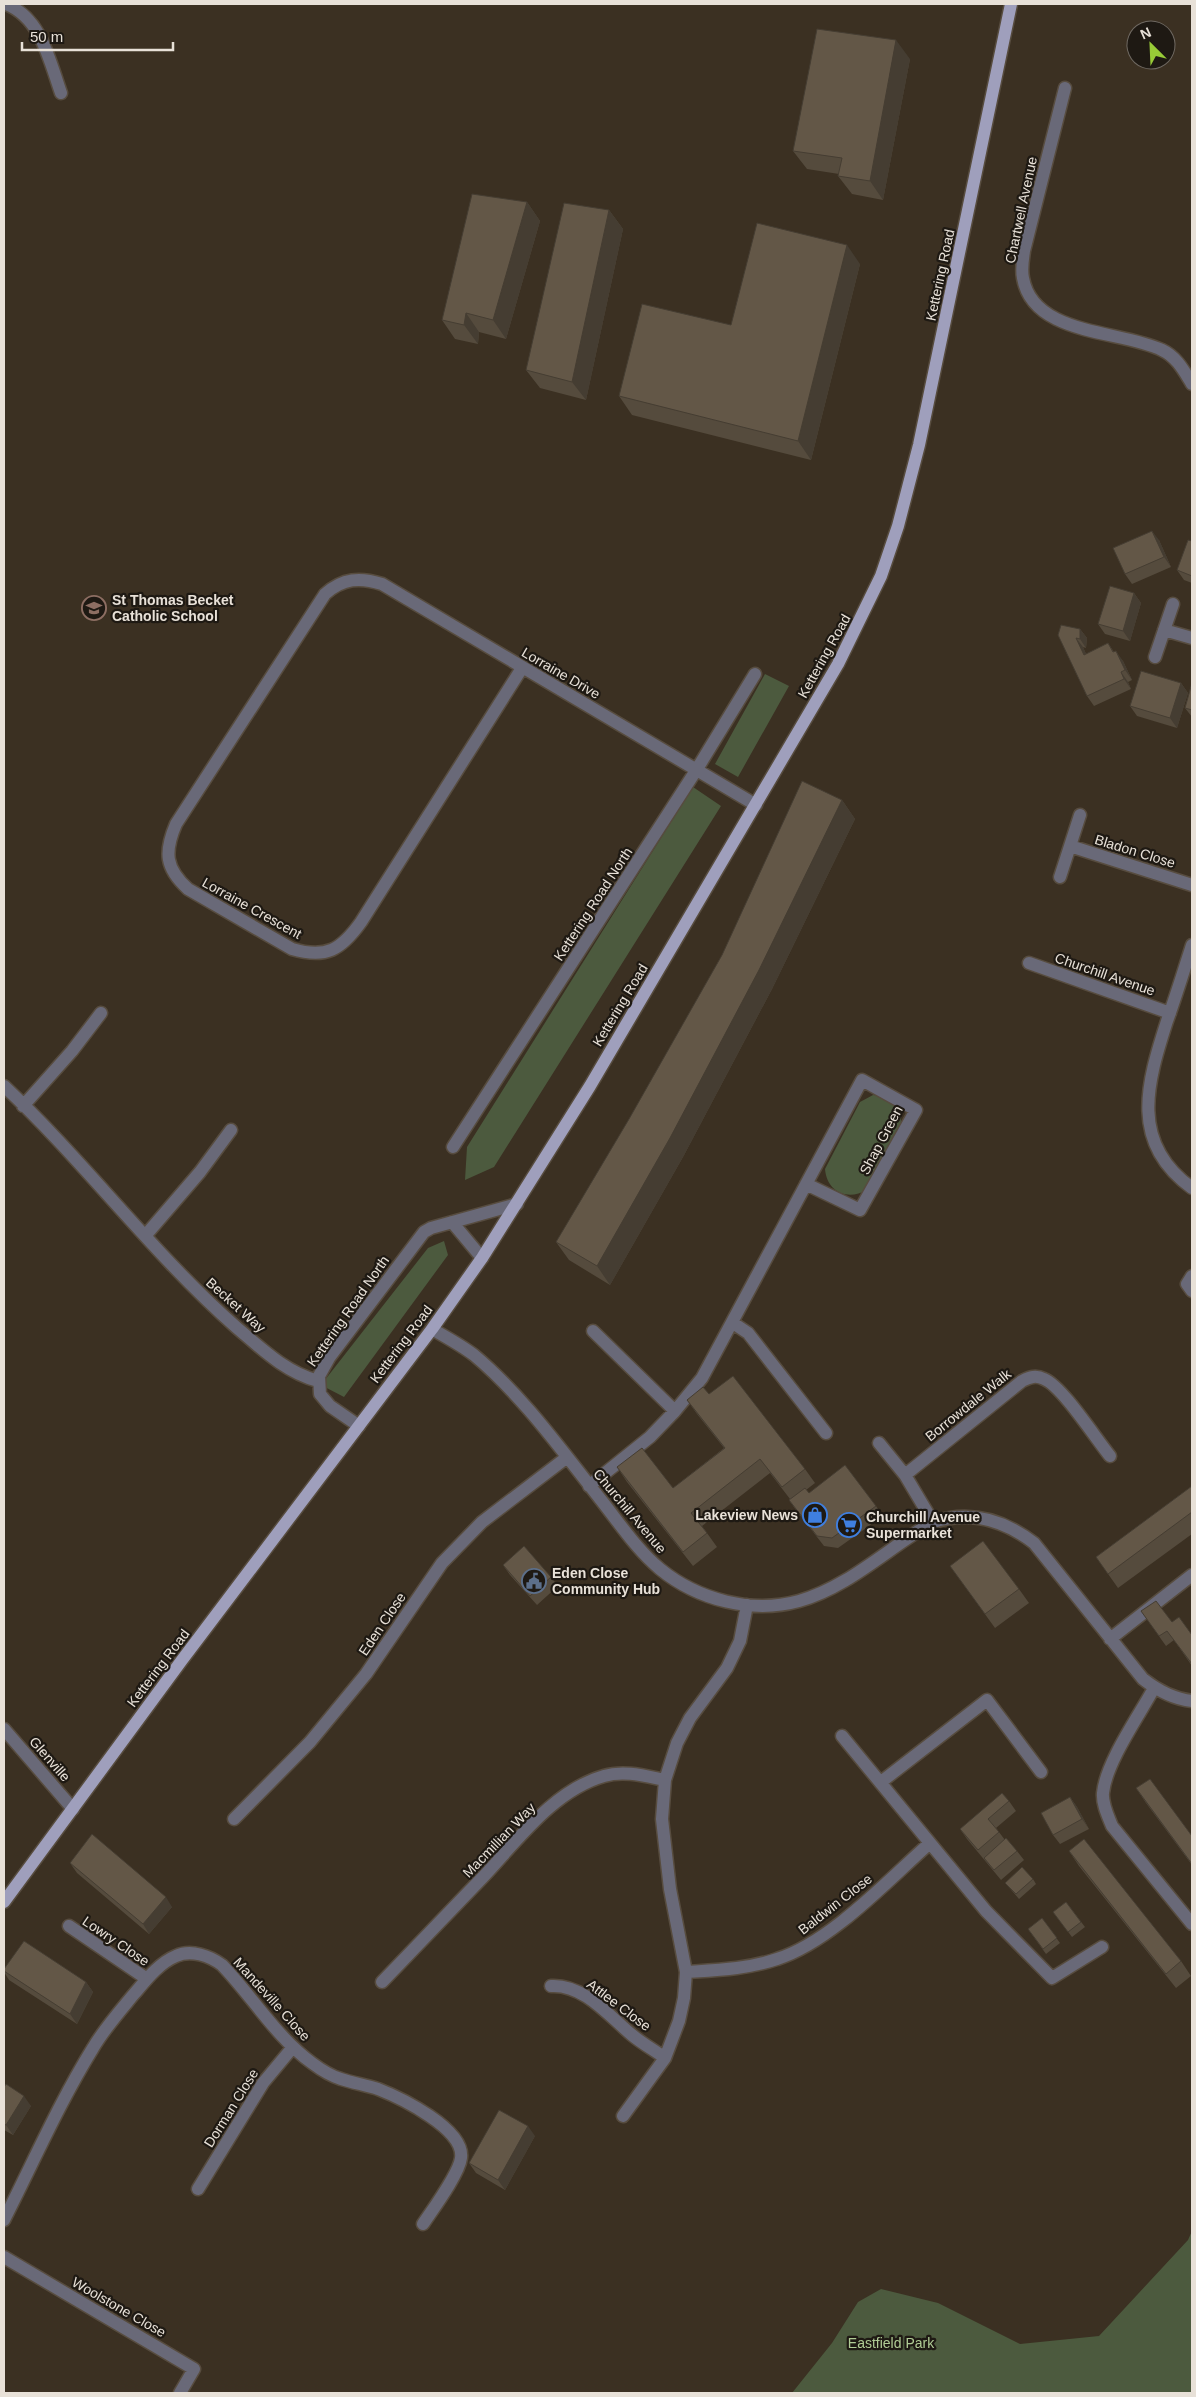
<svg xmlns="http://www.w3.org/2000/svg" width="1196" height="2397" font-family="Arial,sans-serif">
<style>
.green{fill:#4c5a3e}
.lines{fill:none;stroke-linecap:round;stroke-linejoin:round}
.street-casing{stroke:#574c3f;stroke-width:15}
.primary-casing{stroke:#574c3f;stroke-width:15}
.street{stroke:#696978;stroke-width:12}
.primary{stroke:#9f9fbc;stroke-width:12}
.wall{fill:#554b3d}
.shaded-wall{fill:#453d32}
.building{fill:#635747;stroke:#453d32}
.labels{text-anchor:middle;dominant-baseline:central;stroke-width:4.5;stroke-linejoin:round;paint-order:stroke}
.street-label{font-size:14px;fill:#e8e1d8;stroke:#1e1913}
.poi-label{font-size:14px;font-weight:bold;fill:#e8e1d8;stroke:#1e1913;text-anchor:start}
.park-label{font-size:14px;fill:#b0cc95;stroke:#1e1913}
</style>
<rect width="100%" height="100%" fill="#3b3022"/>
<path class="green" d="M 765,674 L 789,686 L 738,777 L 715,764 Z
M 693,787 L 721,806 L 494,1167 L 465,1180 L 467,1147 Z
M 873,1095 C 890,1096 901,1106 901,1123 L 867,1190 C 847,1201 827,1192 825,1169 L 860,1102 Z
M 444,1241 L 448,1255 L 344,1397 L 321,1385 L 428,1248 Z
M 1192,2231 L 1192,2393 L 792,2393 L 832,2343 L 858,2302 L 881,2289 L 938,2303 L 1020,2344 L 1099,2336 L 1188,2240 Z"/>
<g class="lines">
<defs>
<path id="street" d="M 6,4 C 41,18 49,59 61,93
M 1065,88 L 1024,251 C 1023,259 1021,269 1023,278 C 1033,336 1121,330 1162,350 C 1177,357 1184,371 1192,384
M 1164,630 L 1192,638
M 1155,657 L 1173,604
M 522,668 L 361,922 C 341,950 326,959 292,949 L 188,889 C 165,868 164,852 176,824 L 325,594 C 343,578 360,577 382,584 L 756,805
M 1070,846 L 1192,885
M 1060,877 L 1080,815
M 1192,945 C 1184,970 1176,996 1167,1021 C 1147,1083 1129,1143 1192,1188
M 1029,963 L 1170,1013
M 4,1086 C 85,1162 152,1253 236,1327 C 262,1349 285,1372 318,1381
M 23,1106 L 72,1051 L 101,1013
M 453,1147 L 697,769 L 755,674
M 452,1222 L 482,1258
M 145,1236 L 200,1172 L 231,1130
M 1192,1276 L 1187,1284 L 1192,1291
M 733,1323 L 748,1333 L 826,1433
M 432,1329 C 446,1337 461,1345 474,1355 C 523,1396 562,1451 601,1500 C 620,1524 637,1550 660,1569 C 698,1600 752,1614 799,1601 C 849,1587 889,1547 933,1522 C 970,1510 1004,1520 1034,1543 L 1143,1679 C 1157,1690 1174,1699 1192,1701
M 593,1331 L 675,1411
M 359,1426 L 330,1406 L 320,1394 L 319,1376 L 329,1358 L 424,1232 L 431,1228 L 517,1204
M 879,1443 L 905,1475 L 933,1522
M 905,1475 L 1022,1381 C 1030,1377 1036,1375 1044,1379 C 1062,1386 1096,1439 1110,1456
M 589,1486 L 650,1437 L 675,1411 L 702,1378 L 862,1080 L 916,1110 L 860,1210 L 806,1184
M 1110,1639 L 1192,1575
M 1154,1688 C 1139,1716 1106,1762 1103,1793 C 1102,1804 1108,1816 1112,1826 L 1192,1924
M 4,1729 L 73,1809
M 842,1736 L 986,1911 L 1052,1978 L 1102,1947
M 881,1782 L 987,1700 L 1041,1772
M 234,1819 L 310,1742 L 366,1674 L 442,1563 L 482,1522 L 566,1458
M 69,1926 L 147,1979
M 686,1972 C 717,1970 748,1969 777,1959 C 831,1942 888,1880 930,1843
M 382,1982 C 416,1947 449,1912 483,1877 C 517,1841 554,1790 604,1776 C 624,1770 645,1776 665,1780
M 551,1986 C 584,1984 609,2016 632,2035 C 643,2044 654,2050 665,2058
M 623,2116 L 665,2058 L 679,2021 L 684,1998 L 686,1972 L 670,1889 L 662,1819 L 665,1780 L 677,1743 L 690,1718 L 727,1668 L 740,1641 L 747,1605
M 198,2189 L 263,2083 L 293,2047
M 4,2220 C 33,2163 59,2103 93,2048 C 104,2029 120,2011 134,1994 C 146,1980 159,1963 176,1956 C 191,1949 210,1956 222,1965 C 252,1996 276,2037 312,2063 C 320,2069 331,2076 341,2079 C 353,2083 366,2085 378,2089 C 401,2098 465,2129 461,2158 C 459,2174 433,2209 423,2224
M 4,2257 L 194,2369 L 180,2393"/>
<path id="primary" d="M 4,1902 L 182,1660 L 432,1329 L 482,1258 L 590,1086 L 838,664 L 881,576 L 898,526 L 919,445 L 1011,4"/>
</defs>
<use href="#street" class="street-casing"/>
<use href="#primary" class="primary-casing"/>
<use href="#street" class="street"/>
<use href="#primary" class="primary"/>
</g>
<path class="wall" d="M 910,59 L 883,200 L 852,194 L 838,176 L 839,174 L 807,169 L 793,151 Z
M 527,202 L 540,221 L 506,339 L 479,332 L 478,344 L 455,339 L 442,320 Z
M 609,210 L 623,229 L 586,400 L 540,388 L 526,370 Z
M 860,264 L 811,460 L 632,415 L 619,396 L 731,325 Z
M 1159,540 L 1171,567 L 1132,584 L 1125,574 Z
M 1192,541 L 1192,583 L 1184,580 L 1177,570 Z
M 1134,593 L 1141,603 L 1130,641 L 1105,634 L 1098,624 Z
M 1080,629 L 1087,638 L 1086,648 L 1083,647 L 1086,654 L 1108,643 L 1114,652 L 1123,661 L 1132,680 L 1128,682 L 1131,689 L 1094,706 L 1087,696 L 1058,635 Z
M 1181,683 L 1188,693 L 1177,728 L 1137,716 L 1130,706 Z
M 1192,683 L 1192,717 L 1185,708 Z
M 842,800 L 855,819 L 772,989 L 683,1157 L 610,1285 L 569,1260 L 556,1242 Z
M 709,1394 L 805,1469 L 815,1483 L 806,1490 L 809,1493 L 876,1506 L 883,1516 L 838,1548 L 824,1546 L 796,1510 L 789,1500 L 790,1499 L 770,1473 L 702,1526 L 717,1547 L 693,1566 L 627,1482 L 617,1467 L 673,1488 L 724,1448 L 697,1414 L 687,1400 Z
M 1192,1486 L 1192,1534 L 1118,1588 L 1096,1557 Z
M 503,1565 L 551,1577 L 558,1586 L 537,1605 L 510,1575 Z
M 950,1566 L 1019,1589 L 1029,1603 L 995,1628 Z
M 1141,1611 L 1172,1622 L 1192,1635 L 1192,1666 L 1174,1640 L 1166,1646 Z
M 1136,1788 L 1192,1836 L 1192,1865 L 1146,1803 Z
M 1070,1797 L 1077,1807 L 1089,1829 L 1060,1844 L 1053,1835 Z
M 1009,1801 L 1016,1811 L 996,1828 L 1005,1840 L 1017,1851 L 1024,1860 L 1001,1880 L 967,1839 L 960,1829 Z
M 1069,1851 L 1181,1961 L 1191,1976 L 1176,1988 L 1079,1866 Z
M 70,1863 L 172,1907 L 149,1934 L 77,1873 Z
M 1033,1879 L 1036,1884 L 1019,1899 L 1005,1883 Z
M 1066,1902 L 1085,1927 L 1072,1937 L 1053,1912 Z
M 1042,1918 L 1060,1943 L 1046,1954 L 1028,1929 Z
M 4,1969 L 86,1982 L 93,1992 L 77,2024 L 9,1980 L 4,1972 Z
M 4,2087 L 31,2106 L 13,2135 L 4,2130 Z
M 535,2136 L 505,2190 L 476,2173 L 469,2163 Z"/>
<path class="shaded-wall" d="M 896,40 L 910,59 L 883,200 L 870,181 Z
M 527,202 L 540,221 L 506,339 L 493,320 Z
M 609,210 L 623,229 L 586,400 L 572,382 Z
M 847,245 L 860,264 L 811,460 L 798,441 Z
M 466,313 L 479,332 L 478,344 L 464,325 Z
M 1152,531 L 1159,540 L 1171,567 L 1164,557 Z
M 1134,593 L 1141,603 L 1130,641 L 1123,631 Z
M 1080,629 L 1087,638 L 1086,648 L 1080,639 Z
M 1076,638 L 1083,647 L 1091,665 L 1084,655 Z
M 1116,651 L 1123,661 L 1132,680 L 1125,670 Z
M 1121,672 L 1128,682 L 1131,689 L 1124,679 Z
M 1181,683 L 1188,693 L 1177,728 L 1170,718 Z
M 842,800 L 855,819 L 772,989 L 683,1157 L 610,1285 L 597,1266 Z
M 1070,1797 L 1077,1807 L 1089,1829 L 1082,1819 Z
M 166,1897 L 172,1907 L 149,1934 L 143,1924 Z
M 86,1982 L 93,1992 L 77,2024 L 70,2014 Z
M 24,2096 L 31,2106 L 13,2135 L 6,2125 Z
M 528,2126 L 535,2136 L 505,2190 L 498,2180 Z"/>
<path class="building" d="M 817,29 L 896,40 L 870,181 L 838,176 L 842,158 L 793,151 Z
M 472,194 L 527,202 L 493,320 L 466,313 L 464,325 L 442,320 Z
M 564,203 L 609,210 L 572,382 L 526,370 Z
M 757,223 L 847,245 L 798,441 L 619,396 L 642,304 L 731,325 Z
M 1152,531 L 1164,557 L 1125,574 L 1113,548 Z
M 1188,540 L 1192,541 L 1192,576 L 1177,570 Z
M 1110,586 L 1134,593 L 1123,631 L 1098,624 Z
M 1061,625 L 1080,629 L 1080,639 L 1076,638 L 1084,655 L 1108,643 L 1113,652 L 1116,651 L 1125,670 L 1121,672 L 1124,679 L 1087,696 L 1058,635 Z
M 1141,671 L 1181,683 L 1170,718 L 1130,706 Z
M 1192,683 L 1192,710 L 1185,708 Z
M 802,781 L 842,800 L 759,970 L 670,1138 L 597,1266 L 556,1242 L 629,1119 L 722,955 Z
M 733,1376 L 805,1469 L 782,1487 L 760,1459 L 691,1513 L 707,1533 L 683,1552 L 617,1467 L 642,1448 L 673,1488 L 725,1448 L 687,1400 L 703,1387 L 709,1394 Z
M 845,1465 L 876,1506 L 832,1538 L 817,1536 L 789,1500 L 805,1488 L 809,1493 Z
M 1192,1486 L 1192,1512 L 1108,1574 L 1096,1557 Z
M 983,1541 L 1019,1589 L 985,1614 L 950,1566 Z
M 524,1546 L 551,1577 L 530,1596 L 503,1565 Z
M 1156,1601 L 1172,1622 L 1179,1617 L 1192,1635 L 1192,1664 L 1167,1631 L 1159,1636 L 1141,1611 Z
M 1150,1779 L 1192,1836 L 1192,1864 L 1136,1788 Z
M 1002,1793 L 1009,1801 L 988,1819 L 999,1832 L 978,1850 L 960,1829 Z
M 1070,1797 L 1082,1819 L 1053,1835 L 1041,1813 Z
M 92,1834 L 166,1897 L 143,1924 L 70,1863 Z
M 1006,1838 L 1017,1851 L 994,1870 L 984,1858 Z
M 1084,1839 L 1181,1961 L 1166,1974 L 1069,1851 Z
M 1022,1867 L 1033,1879 L 1016,1894 L 1005,1883 Z
M 1066,1902 L 1081,1922 L 1068,1932 L 1053,1912 Z
M 1042,1918 L 1057,1938 L 1043,1949 L 1028,1929 Z
M 24,1941 L 86,1982 L 70,2014 L 4,1971 L 4,1969 Z
M 6,2084 L 24,2096 L 6,2125 L 4,2124 L 4,2087 Z
M 499,2110 L 528,2126 L 498,2180 L 469,2163 Z"/>
<defs>
<symbol id="school-ring" viewBox="-11 -11 22 22"><circle r="9.5" fill="#1e1913" stroke="#8d6e63" stroke-width="1.5"/><path d="M0-5L7-2L0 1L-7-2ZM-4 1L0 2.5L4 1V4Q0 6-4 4Z" fill="#8d6e63"/></symbol>
<symbol id="shop-ring" viewBox="-11 -11 22 22"><circle r="9.5" fill="#1e1913" stroke="#3f7fe0" stroke-width="1.5"/><path d="M-5-2.5h2.3a2.7 3.5 0 0 1 5.4 0H5L5.5 6h-11ZM-1.5-2.5h3a1.5 2.3 0 0 0-3 0Z" fill="#3f7fe0"/></symbol>
<symbol id="supermarket-ring" viewBox="-11 -11 22 22"><circle r="9.5" fill="#1e1913" stroke="#3f7fe0" stroke-width="1.5"/><path d="M-6-5.5h2.5l.6 2H6L4.5 2H-2.5L-4.4-4H-6ZM-1.5 3.2a1.3 1.3 0 1 0 .1 0ZM3 3.2a1.3 1.3 0 1 0 .1 0Z" fill="#3f7fe0"/></symbol>
<symbol id="civic-ring" viewBox="-11 -11 22 22"><circle r="9.5" fill="#1e1913" stroke="#5c6f8a" stroke-width="1.5"/><path d="M-.6-6.5H3V-4.5H.6V-3L4-1V1h2V6H-6V1h2V-1L-.6-3ZM-1.2 2.5V6h2.4V2.5Z" fill="#5c6f8a"/></symbol>
</defs>
<g fill-rule="evenodd">
<use href="#school-ring" x="80" y="594" width="28" height="28"/>
<use href="#shop-ring" x="801" y="1501" width="28" height="28"/>
<use href="#supermarket-ring" x="835" y="1511" width="28" height="28"/>
<use href="#civic-ring" x="520" y="1567" width="28" height="28"/>
</g>
<g class="labels">
<g class="street-label">
<text transform="translate(1021 210) rotate(-78)">Chartwell Avenue</text>
<text transform="translate(940 275) rotate(-78)">Kettering Road</text>
<text transform="translate(824 656) rotate(-61)">Kettering Road</text>
<text transform="translate(561 673) rotate(30)">Lorraine Drive</text>
<text transform="translate(1135 851) rotate(17)">Bladon Close</text>
<text transform="translate(593 904) rotate(-57)">Kettering Road North</text>
<text transform="translate(252 908) rotate(29)">Lorraine Crescent</text>
<text transform="translate(1105 974) rotate(19)">Churchill Avenue</text>
<text transform="translate(620 1005) rotate(-59)">Kettering Road</text>
<text transform="translate(881 1140) rotate(-62)">Shap Green</text>
<text transform="translate(236 1305) rotate(42)">Becket Way</text>
<text transform="translate(348 1311) rotate(-55)">Kettering Road North</text>
<text transform="translate(401 1344) rotate(-53)">Kettering Road</text>
<text transform="translate(968 1405) rotate(-39)">Borrowdale Walk</text>
<text transform="translate(630 1511) rotate(50)">Churchill Avenue</text>
<text transform="translate(382 1624) rotate(-56)">Eden Close</text>
<text transform="translate(158 1668) rotate(-53)">Kettering Road</text>
<text transform="translate(50 1759) rotate(49)">Glenville</text>
<text transform="translate(499 1840) rotate(-46)">Macmillian Way</text>
<text transform="translate(835 1904) rotate(-38)">Baldwin Close</text>
<text transform="translate(116 1941) rotate(34)">Lowry Close</text>
<text transform="translate(272 1999) rotate(48)">Mandeville Close</text>
<text transform="translate(619 2005) rotate(37)">Attlee Close</text>
<text transform="translate(231 2108) rotate(-58)">Dorman Close</text>
<text transform="translate(119 2307) rotate(30)">Woolstone Close</text>
</g>
<g class="poi-label">
<text x="112" y="600">St Thomas Becket<tspan x="112" dy="16">Catholic School</tspan></text>
<text x="798" y="1515" text-anchor="end">Lakeview News</text>
<text x="866" y="1517">Churchill Avenue<tspan x="866" dy="16">Supermarket</tspan></text>
<text x="552" y="1573">Eden Close<tspan x="552" dy="16">Community Hub</tspan></text>
</g>
<g class="park-label">
<text x="891" y="2343">Eastfield Park</text>
</g>
</g>
<rect width="1196" height="2397" fill="none" stroke="#e8e1d8" stroke-width="10"/>
<g transform="translate(1151 45) rotate(336)"><circle r="24" fill="#1e1913" stroke="#6f6962"/>
<path d="M0-4L9 19L0 12L-9 19Z" fill="#98cb37"/>
<text y="-8" font-size="14" font-weight="bold" text-anchor="middle" fill="#e8e1d8">N</text>
</g>
<path d="M22 42v8h151v-8" fill="none" stroke="#e8e1d8" stroke-width="2.5"/>
<text x="30" y="42" font-size="15" fill="#e8e1d8" stroke="#1e1913" stroke-width="4" paint-order="stroke">50 m</text>
</svg>
